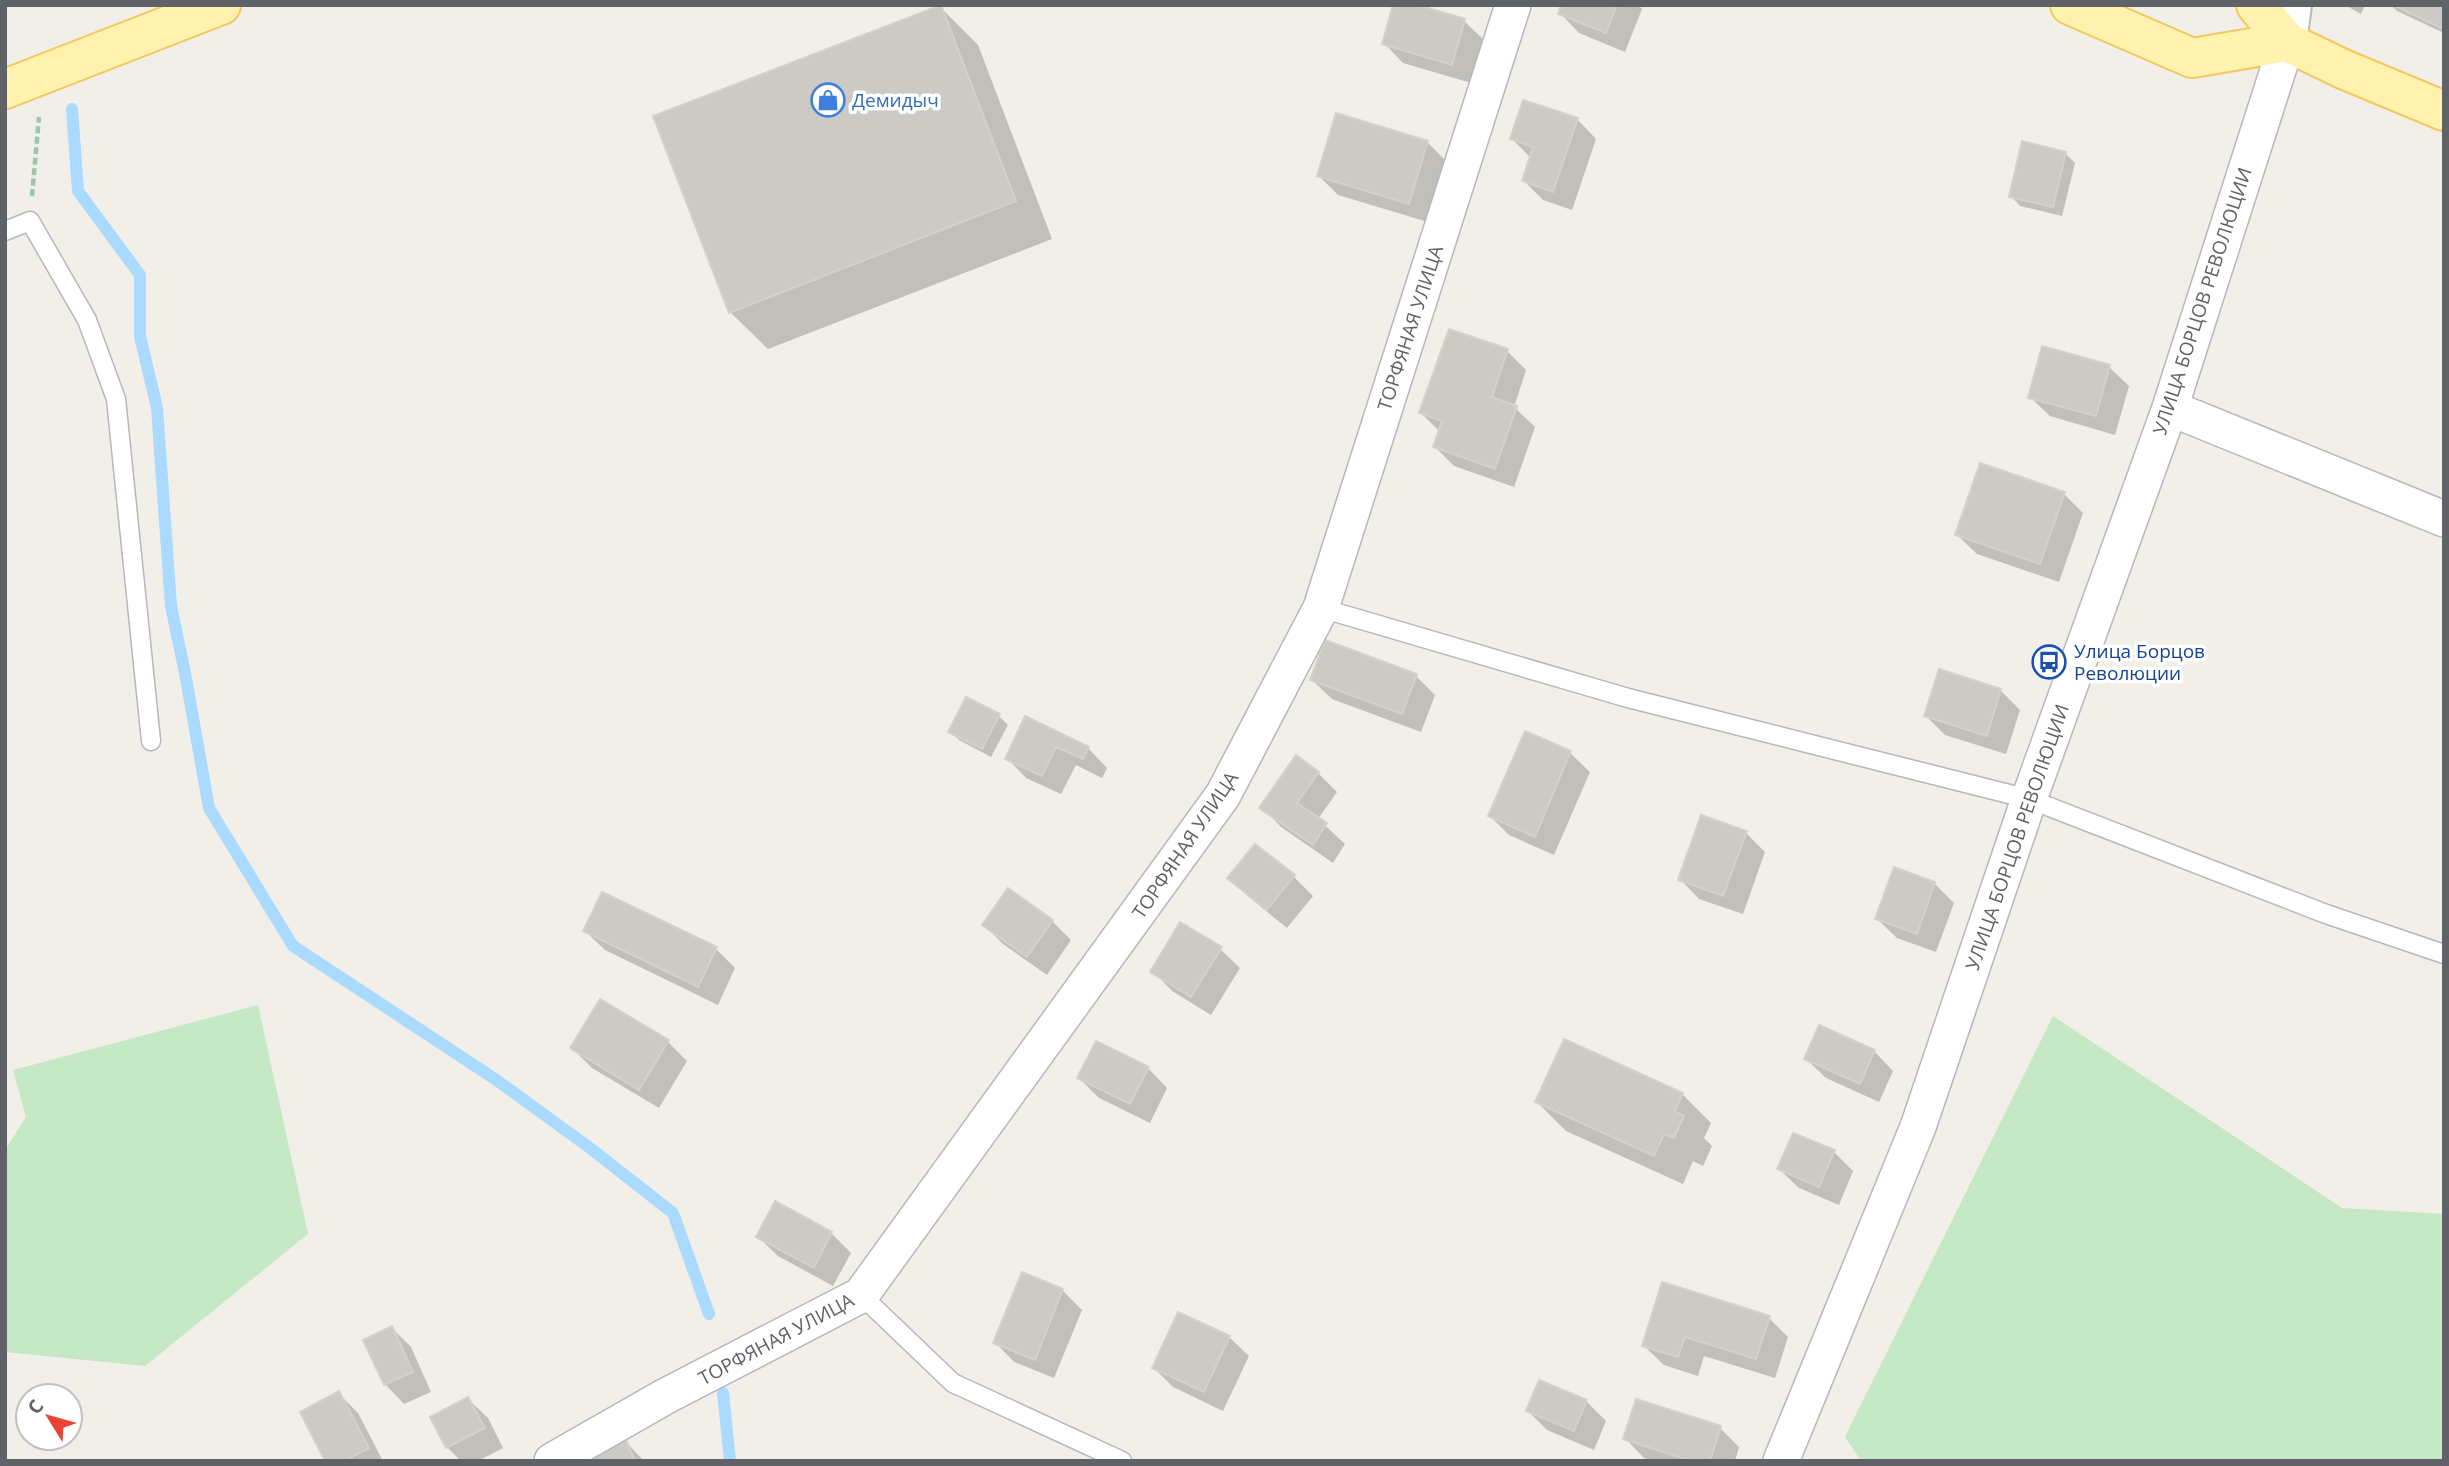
<svg xmlns="http://www.w3.org/2000/svg" width="2449" height="1466" font-family="'Open Sans',sans-serif">
<style>
.green{fill:#c5e8c5}
.shadow{fill:#0003}
.lines{fill:none;stroke-linecap:round;stroke-linejoin:round}
.stream{stroke:#aadaff;stroke-width:12}
.building{fill:#cccac5;stroke:#d6d1c6;stroke-width:2}
.lane-casing{stroke:#b5b8bc;stroke-width:21}
.street-casing{stroke:#b5b8bc;stroke-width:38}
.secondary-casing{stroke:#b6babf;stroke-width:42}
.primary-casing{stroke:#f2c960;stroke-width:42}
.path{stroke:#9cc7a9;stroke-width:4.5;stroke-dasharray:7 3.5;stroke-linecap:butt}
.lane{stroke:#fff;stroke-width:18}
.street{stroke:#fff;stroke-width:35}
.secondary{stroke:#fff;stroke-width:38}
.primary{stroke:#fff2af;stroke-width:38}
.labels{text-anchor:middle;dominant-baseline:central;stroke-width:7;stroke-linejoin:round;paint-order:stroke}
.shop-label{font-size:19px;fill:#366cbe;stroke:#fff;text-anchor:start}
.street-label{font-size:19px;fill:#5f6368;stroke:#fff}
.transit-label{font-size:19px;fill:#164399;stroke:#fff;text-anchor:start}
</style>
<rect width="100%" height="100%" fill="#f1efe8"/>
<path class="green" d="M 258,1005 L 308,1234 L 145,1366 L 5,1352 L 5,1150 L 26,1117 L 13,1070 Z
M 2053,1016 L 2342,1208 L 2444,1214 L 2444,1461 L 1861,1461 L 1845,1437 Z"/>
<path class="shadow" d="M 1563,5 L 1638,5 L 1642,9 L 1625,52 L 1579,33 L 1560,13 Z
M 2345,5 L 2365,5 L 2361,14 Z
M 2391,5 L 2444,5 L 2444,33 L 2397,11 Z
M 940,7 L 978,45 L 1052,239 L 768,349 L 730,312 Z
M 1464,21 L 1484,40 L 1471,83 L 1403,63 L 1384,43 Z
M 1577,119 L 1596,139 L 1572,210 L 1543,200 L 1524,181 L 1531,158 L 1512,139 Z
M 1427,142 L 1447,162 L 1428,222 L 1338,195 L 1319,176 Z
M 2065,153 L 2075,163 L 2062,216 L 2020,206 L 2011,196 Z
M 1507,351 L 1526,370 L 1514,407 L 1535,427 L 1514,487 L 1454,466 L 1435,447 L 1440,432 L 1421,413 Z
M 2109,367 L 2129,386 L 2115,435 L 2050,416 L 2030,397 Z
M 2064,494 L 2083,513 L 2059,582 L 1977,554 L 1957,535 Z
M 1416,676 L 1435,695 L 1421,732 L 1332,699 L 1312,680 Z
M 2000,690 L 2020,710 L 2006,754 L 1945,735 L 1926,716 Z
M 999,716 L 1008,725 L 991,757 L 959,740 L 950,731 Z
M 1026,718 L 1088,748 L 1107,768 L 1102,778 L 1076,765 L 1061,794 L 1026,778 L 1007,758 Z
M 1526,733 L 1570,753 L 1590,772 L 1554,855 L 1509,835 L 1490,816 Z
M 1318,773 L 1337,792 L 1318,819 L 1345,844 L 1333,863 L 1281,827 L 1262,807 Z
M 1746,833 L 1765,852 L 1743,914 L 1699,899 L 1680,879 Z
M 1293,876 L 1313,896 L 1287,928 L 1249,897 L 1230,878 Z
M 1934,883 L 1954,903 L 1936,952 L 1897,938 L 1877,919 Z
M 1052,921 L 1071,940 L 1047,975 L 1003,944 L 984,925 Z
M 585,931 L 716,949 L 735,968 L 718,1005 L 605,950 Z
M 1220,949 L 1240,968 L 1211,1015 L 1172,991 L 1153,971 Z
M 668,1042 L 687,1061 L 659,1108 L 592,1068 L 572,1048 Z
M 1874,1051 L 1893,1071 L 1879,1102 L 1826,1078 L 1806,1059 Z
M 1148,1068 L 1167,1088 L 1150,1123 L 1099,1098 L 1079,1078 Z
M 1682,1094 L 1711,1123 L 1704,1138 L 1712,1146 L 1703,1166 L 1693,1161 L 1683,1184 L 1566,1131 L 1537,1102 Z
M 1834,1152 L 1853,1171 L 1839,1205 L 1799,1188 L 1779,1169 Z
M 776,1204 L 831,1233 L 851,1253 L 833,1286 L 778,1256 L 758,1237 Z
M 1062,1290 L 1082,1310 L 1054,1378 L 1014,1362 L 995,1342 Z
M 1769,1318 L 1788,1337 L 1775,1378 L 1704,1356 L 1698,1376 L 1664,1365 L 1644,1346 Z
M 392,1328 L 411,1347 L 431,1392 L 404,1404 L 385,1384 Z
M 1229,1337 L 1249,1356 L 1223,1411 L 1173,1387 L 1154,1368 Z
M 338,1393 L 358,1413 L 383,1461 L 327,1461 Z
M 468,1399 L 488,1418 L 503,1448 L 478,1461 L 461,1461 L 447,1447 Z
M 1586,1401 L 1606,1421 L 1594,1450 L 1547,1430 L 1528,1411 Z
M 1720,1428 L 1739,1447 L 1735,1461 L 1654,1461 L 1644,1458 L 1625,1438 Z
M 626,1442 L 644,1461 L 595,1461 Z"/>
<g class="lines">
<path class="stream" d="M 72,109 L 78,191 L 140,275 L 140,336 L 157,408 L 171,606 L 185,673 L 209,808 L 293,946 L 495,1079 L 590,1148 L 673,1213 L 709,1314
M 723,1393 L 730,1461"/>
</g>
<path class="building" d="M 941,5 L 1016,201 L 729,313 L 653,116 Z
M 1393,5 L 1418,5 L 1465,19 L 1452,65 L 1382,44 Z
M 1561,5 L 1617,5 L 1606,33 L 1558,14 Z
M 2393,5 L 2444,5 L 2444,22 L 2441,28 Z
M 1523,100 L 1578,118 L 1553,192 L 1522,181 L 1533,147 L 1510,139 Z
M 1336,113 L 1428,141 L 1409,204 L 1317,176 Z
M 2022,141 L 2066,152 L 2053,207 L 2009,197 Z
M 1449,329 L 1508,349 L 1492,397 L 1517,406 L 1495,469 L 1433,447 L 1442,421 L 1419,413 Z
M 2042,346 L 2110,365 L 2096,416 L 2028,398 Z
M 1980,463 L 2065,492 L 2040,564 L 1955,535 Z
M 1325,640 L 1417,674 L 1402,714 L 1310,680 Z
M 1939,669 L 2001,689 L 1987,736 L 1924,716 Z
M 966,697 L 1000,714 L 982,749 L 948,732 Z
M 1025,716 L 1089,747 L 1083,759 L 1056,747 L 1042,776 L 1005,759 Z
M 1525,731 L 1571,751 L 1535,837 L 1488,816 Z
M 1296,755 L 1319,772 L 1297,803 L 1327,823 L 1313,845 L 1259,808 Z
M 1701,815 L 1747,831 L 1723,896 L 1678,880 Z
M 1255,844 L 1295,875 L 1267,910 L 1227,878 Z
M 1894,867 L 1935,882 L 1917,934 L 1875,919 Z
M 1008,888 L 1053,920 L 1027,957 L 982,925 Z
M 602,892 L 717,947 L 698,987 L 583,931 Z
M 1180,922 L 1222,947 L 1191,997 L 1150,972 Z
M 600,999 L 669,1040 L 639,1090 L 570,1048 Z
M 1819,1025 L 1875,1050 L 1860,1084 L 1804,1059 Z
M 1564,1039 L 1683,1093 L 1675,1111 L 1684,1116 L 1674,1138 L 1664,1134 L 1654,1156 L 1535,1102 Z
M 1096,1041 L 1149,1067 L 1130,1104 L 1077,1078 Z
M 1793,1133 L 1835,1150 L 1819,1187 L 1777,1169 Z
M 775,1201 L 832,1232 L 814,1268 L 756,1237 Z
M 1022,1272 L 1063,1289 L 1035,1360 L 993,1343 Z
M 1662,1282 L 1770,1316 L 1756,1359 L 1685,1337 L 1678,1357 L 1642,1346 Z
M 1178,1312 L 1230,1336 L 1204,1392 L 1152,1368 Z
M 392,1326 L 413,1372 L 384,1385 L 363,1340 Z
M 1539,1380 L 1587,1400 L 1574,1431 L 1526,1411 Z
M 339,1391 L 369,1448 L 344,1461 L 325,1461 L 300,1412 Z
M 468,1397 L 485,1428 L 446,1448 L 430,1417 Z
M 1636,1399 L 1721,1426 L 1710,1461 L 1691,1461 L 1623,1439 Z
M 626,1440 L 635,1461 L 593,1461 L 591,1455 Z"/>
<g class="lines">
<defs>
<path id="lane" d="M 5,231 L 30,221 L 87,320 L 116,399 L 151,741
M 1321,608 L 1628,698 L 2029,799 L 2326,914 L 2444,954
M 861,1295 L 953,1383 L 1122,1461"/>
<path id="street" d="M 2170,408 L 2444,519
M 552,1461 L 666,1396 L 861,1295 L 1223,795 L 1321,608 L 1513,5
M 1781,1461 L 1918,1127 L 2029,799 L 2170,408 L 2287,42"/>
<path id="secondary" d="M 2287,42 L 2292,5"/>
<path id="primary" d="M 2070,5 L 2192,58 L 2287,42
M 2256,5 L 2287,42 L 2343,69 L 2444,111
M 5,89 L 221,5"/>
</defs>
<use href="#lane" class="lane-casing"/>
<use href="#street" class="street-casing"/>
<use href="#secondary" class="secondary-casing"/>
<use href="#primary" class="primary-casing"/>
<path class="path" d="M 32,196 L 39,117"/>
<use href="#lane" class="lane"/>
<use href="#street" class="street"/>
<use href="#secondary" class="secondary"/>
<use href="#primary" class="primary"/>
</g>
<defs>
<symbol id="shop-ring" viewBox="-11 -11 22 22"><circle r="9.5" fill="#fff" stroke="#3f7fe0" stroke-width="1.5"/><path d="M-5-2.5h2.3a2.7 3.5 0 0 1 5.4 0H5L5.5 6h-11ZM-1.5-2.5h3a1.5 2.3 0 0 0-3 0Z" fill="#3f7fe0"/></symbol>
<symbol id="bus-ring" viewBox="-11 -11 22 22"><circle r="9.5" fill="#fff" stroke="#1a4fb4" stroke-width="1.5"/><path d="M-5-6H5V4H4V6H2V4H-2V6H-4V4H-5ZM-3.5-4V0h7V-4ZM-3.5 1.2v1.5H-2V1.2ZM2 1.2v1.5H3.5V1.2Z" fill="#1a4fb4"/></symbol>
</defs>
<g fill-rule="evenodd">
<use href="#shop-ring" x="809" y="81" width="38" height="38"/>
<use href="#bus-ring" x="2030" y="643" width="38" height="38"/>
</g>
<g class="labels">
<g class="shop-label">
<text x="852" y="100">Демидыч</text>
</g>
<g class="street-label">
<text transform="translate(2202 301) rotate(-72)">УЛИЦА БОРЦОВ РЕВОЛЮЦИИ</text>
<text transform="translate(1410 328) rotate(-72)">ТОРФЯНАЯ УЛИЦА</text>
<text transform="translate(2017 837) rotate(-71)">УЛИЦА БОРЦОВ РЕВОЛЮЦИИ</text>
<text transform="translate(1185 845) rotate(-56)">ТОРФЯНАЯ УЛИЦА</text>
<text transform="translate(776 1339) rotate(-28)">ТОРФЯНАЯ УЛИЦА</text>
</g>
<g class="transit-label">
<text x="2074" y="651">Улица Борцов<tspan x="2074" dy="22">Революции</tspan></text>
</g>
</g>
<rect width="2449" height="1466" fill="none" stroke="#5f6368" stroke-width="14"/>
<g transform="translate(49 1417) rotate(307)"><circle r="33" fill="#ffffff" stroke="#bfc1c3" stroke-width="2"/>
<path d="M0-5L12 26L0 18L-12 26Z" fill="#ea4335"/>
<text y="-10" font-size="19" font-weight="bold" text-anchor="middle" fill="#5f6368">С</text>
</g>
</svg>
